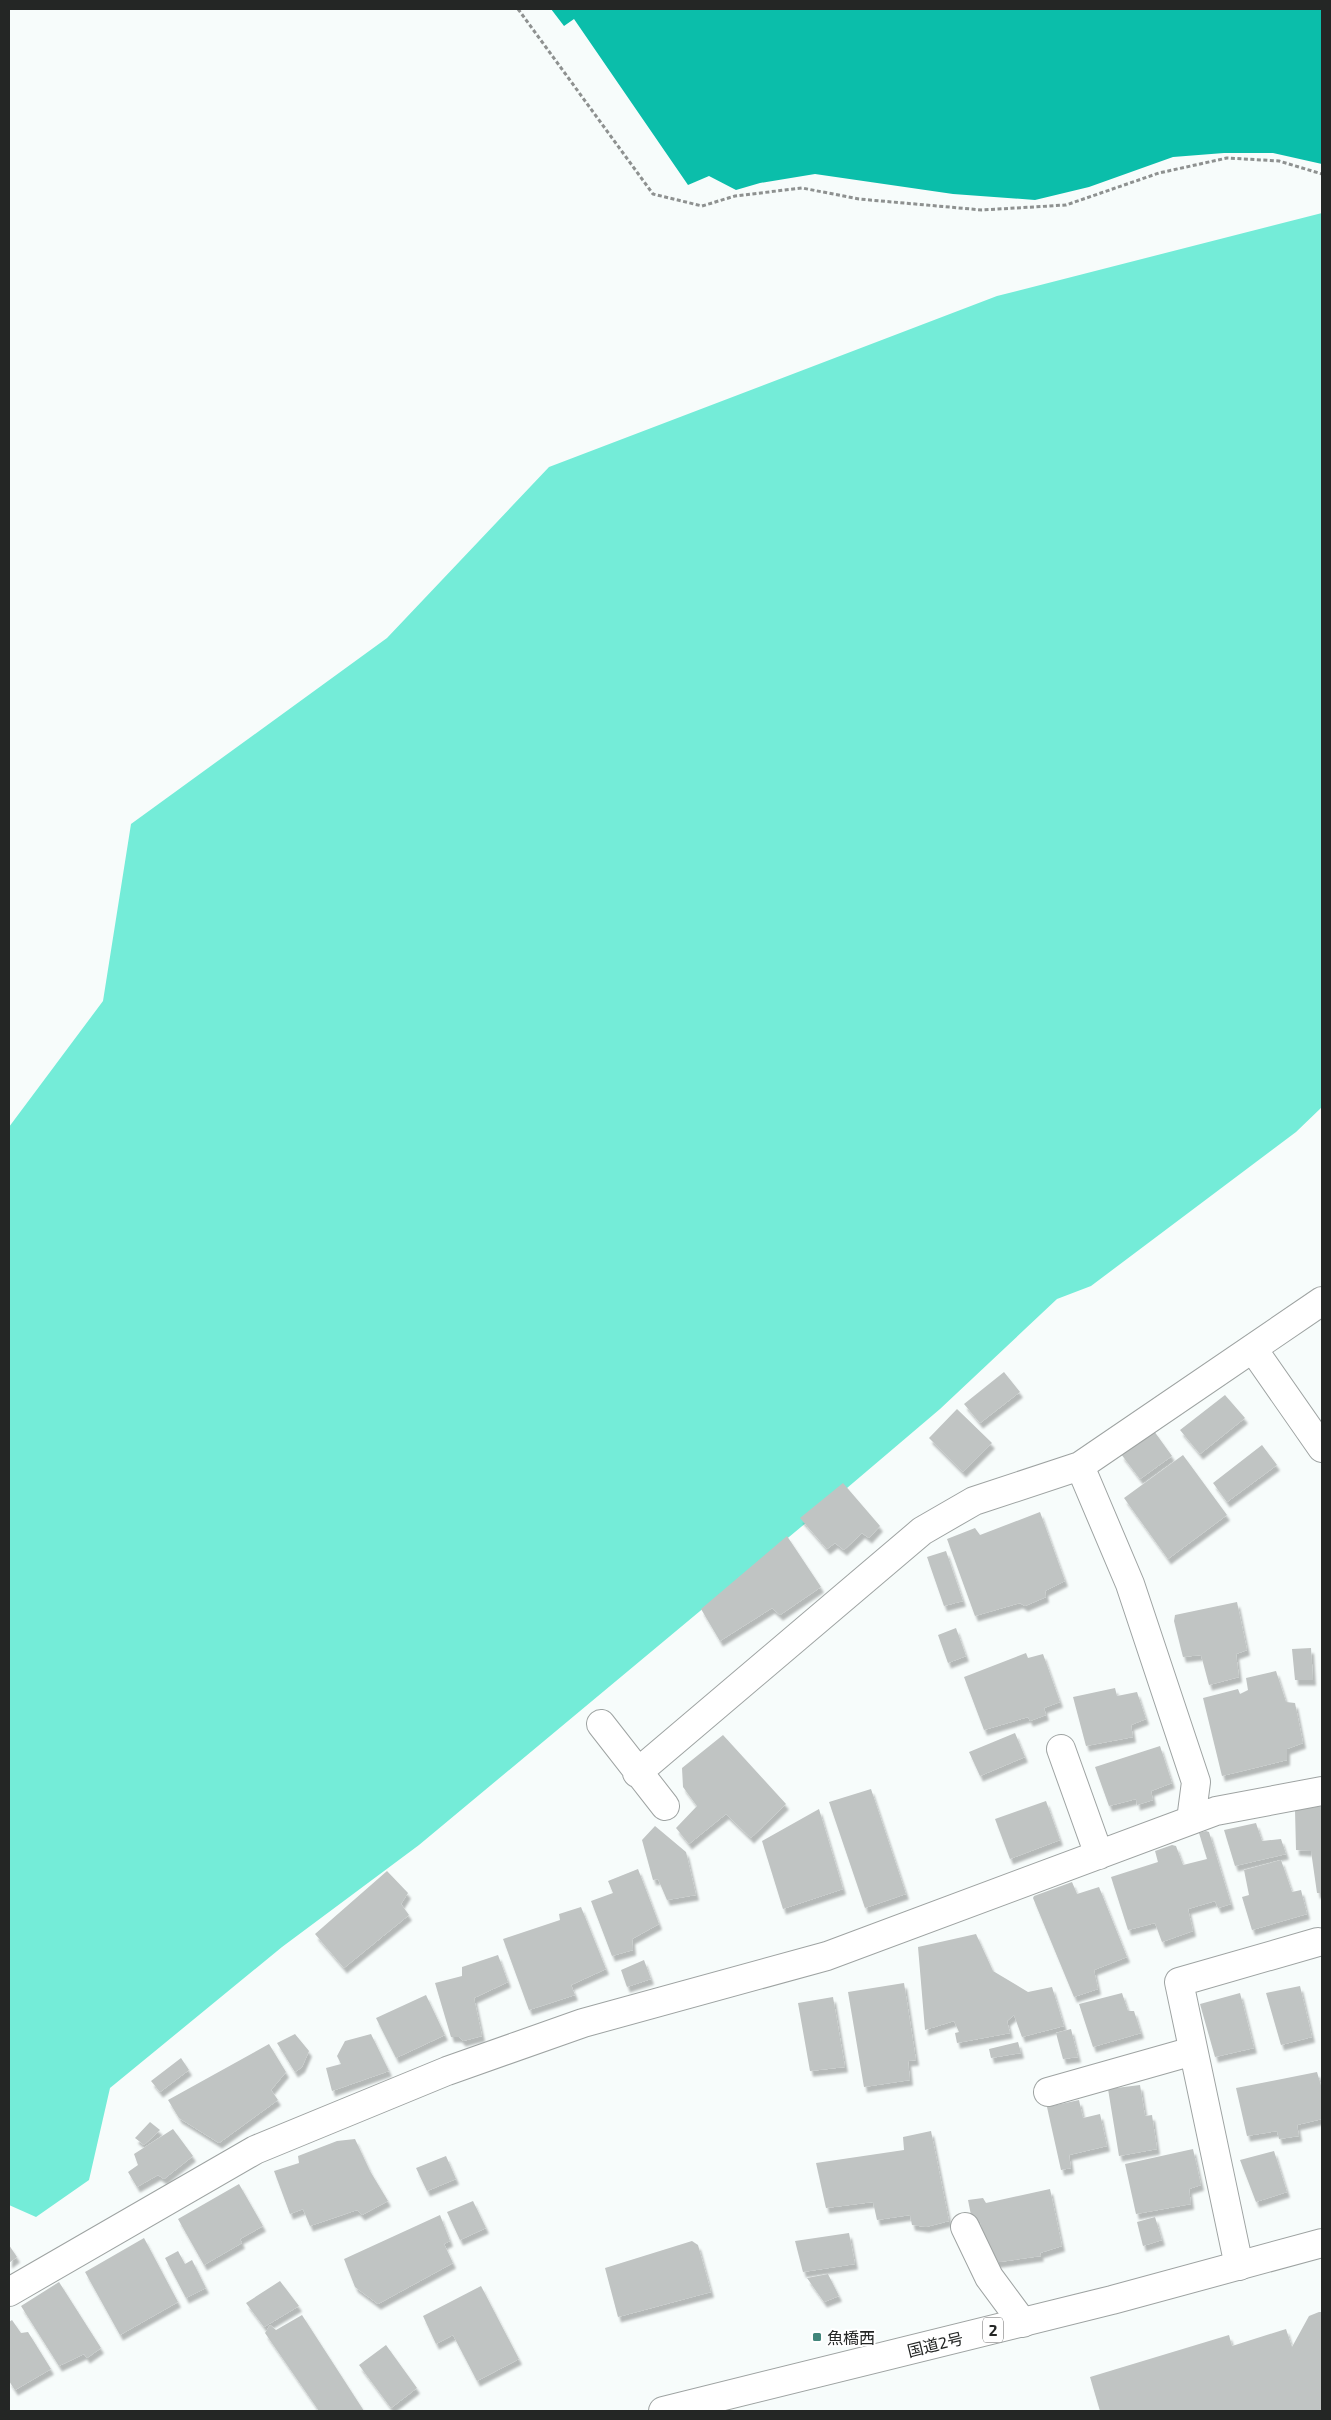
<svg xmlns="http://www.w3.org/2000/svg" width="1331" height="2420" font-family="'Exo 2','Noto Sans JP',sans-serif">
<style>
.green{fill:#74ecd8}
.water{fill:#0bbeaa}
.building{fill:#c0c4c3;filter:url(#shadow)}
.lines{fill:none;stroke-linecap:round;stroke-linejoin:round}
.street-casing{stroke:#9ea3a2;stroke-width:30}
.highway-casing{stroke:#9ea3a2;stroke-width:30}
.path{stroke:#8e9190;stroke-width:3;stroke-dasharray:4 2.5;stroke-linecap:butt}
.street{stroke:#fff;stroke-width:28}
.highway{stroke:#fff;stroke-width:28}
.poi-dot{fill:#42867b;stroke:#fff;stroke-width:2}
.labels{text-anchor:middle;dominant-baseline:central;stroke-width:4;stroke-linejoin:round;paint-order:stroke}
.shield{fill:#fff;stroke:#666766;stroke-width:1}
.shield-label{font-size:15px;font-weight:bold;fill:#242625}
.poi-label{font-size:16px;fill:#242625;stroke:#fff;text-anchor:start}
.street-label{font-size:16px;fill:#242625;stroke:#fff}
</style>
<defs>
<filter id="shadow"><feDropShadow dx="3" dy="5.5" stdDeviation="1" flood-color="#0004"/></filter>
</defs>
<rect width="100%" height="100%" fill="#f7fcfb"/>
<path class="green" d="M 1322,213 L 1322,1107 L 1296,1132 L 1091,1286 L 1057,1299 L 940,1409 L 807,1522 L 419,1845 L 282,1947 L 110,2088 L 89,2180 L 36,2217 L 9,2205 L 9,1127 L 103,1001 L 131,824 L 387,638 L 549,467 L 997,296 Z"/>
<path class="water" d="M 551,9 L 1322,9 L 1322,164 L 1273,153 L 1224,153 L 1173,157 L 1089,187 L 1035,200 L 953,194 L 815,174 L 760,183 L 736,190 L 709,176 L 688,185 L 574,19 L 564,26 Z"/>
<path class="building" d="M 1004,1372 L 1020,1392 L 980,1423 L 964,1404 Z
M 1225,1395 L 1245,1418 L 1200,1454 L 1180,1430 Z
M 957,1409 L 992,1443 L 963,1472 L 929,1438 Z
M 1154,1431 L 1172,1456 L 1140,1479 L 1121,1454 Z
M 1262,1445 L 1277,1465 L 1227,1502 L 1213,1483 Z
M 1183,1455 L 1227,1515 L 1168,1559 L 1124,1498 Z
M 843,1483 L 880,1526 L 869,1538 L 862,1533 L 844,1550 L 835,1543 L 827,1549 L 800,1518 Z
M 1040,1512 L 1065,1581 L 1045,1591 L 1046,1597 L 1025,1606 L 1020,1603 L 975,1616 L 947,1539 L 975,1528 L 980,1535 Z
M 787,1536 L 821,1587 L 780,1615 L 772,1608 L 720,1641 L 701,1609 Z
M 946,1551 L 963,1601 L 944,1606 L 927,1557 Z
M 1237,1602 L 1247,1650 L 1236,1654 L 1239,1677 L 1209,1685 L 1201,1655 L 1183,1657 L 1174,1621 L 1175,1615 Z
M 956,1628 L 966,1656 L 948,1663 L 938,1635 Z
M 1311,1648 L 1313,1680 L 1295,1680 L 1292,1649 Z
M 1026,1653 L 1028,1658 L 1043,1654 L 1060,1702 L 1044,1708 L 1046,1715 L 1030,1721 L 1028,1717 L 984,1730 L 964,1677 Z
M 1276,1671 L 1286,1702 L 1295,1703 L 1303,1743 L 1287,1749 L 1287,1760 L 1222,1776 L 1203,1698 L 1238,1689 L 1240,1694 L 1248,1690 L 1246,1678 Z
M 1115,1688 L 1117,1696 L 1137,1692 L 1146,1719 L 1131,1725 L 1133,1737 L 1086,1746 L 1073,1697 Z
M 1015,1733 L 1025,1757 L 980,1776 L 969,1752 Z
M 723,1735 L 786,1804 L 751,1838 L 726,1814 L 689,1844 L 676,1828 L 697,1806 L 683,1787 L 682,1768 Z
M 1160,1746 L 1172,1783 L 1151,1791 L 1153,1800 L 1137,1805 L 1136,1799 L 1109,1806 L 1095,1767 Z
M 871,1789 L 906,1894 L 865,1908 L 829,1802 Z
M 1046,1801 L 1060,1840 L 1010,1859 L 995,1819 Z
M 1322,1806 L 1322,1893 L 1317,1893 L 1311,1851 L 1296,1850 L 1295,1810 Z
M 819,1809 L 843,1889 L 783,1909 L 762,1841 Z
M 1256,1823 L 1262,1841 L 1281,1839 L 1286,1854 L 1235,1866 L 1224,1830 Z
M 655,1826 L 686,1852 L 696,1895 L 667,1900 L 658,1879 L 653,1880 L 642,1840 Z
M 1206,1831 L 1209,1832 L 1231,1904 L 1218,1908 L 1215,1901 L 1188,1909 L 1193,1931 L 1162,1942 L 1155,1923 L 1128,1930 L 1111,1877 L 1158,1862 L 1155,1851 L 1172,1845 L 1176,1846 L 1183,1865 L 1207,1859 L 1199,1833 Z
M 1281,1860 L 1292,1892 L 1301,1890 L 1307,1914 L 1252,1930 L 1242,1897 L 1249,1895 L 1244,1870 Z
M 638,1869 L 659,1924 L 632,1939 L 633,1950 L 612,1956 L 591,1901 L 613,1893 L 608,1881 Z
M 387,1871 L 408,1893 L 401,1904 L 409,1915 L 344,1968 L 315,1934 Z
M 1072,1882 L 1077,1894 L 1099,1887 L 1127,1957 L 1094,1970 L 1098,1989 L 1074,1997 L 1033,1898 L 1034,1896 Z
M 581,1907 L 606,1969 L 571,1985 L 575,1995 L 529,2010 L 503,1939 L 560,1920 L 559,1914 Z
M 976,1934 L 993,1971 L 1028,1992 L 1052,1987 L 1064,2026 L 1022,2037 L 1014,2015 L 1007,2021 L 1010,2033 L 957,2043 L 955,2033 L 959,2032 L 954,2021 L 925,2030 L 918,1947 Z
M 498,1955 L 508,1982 L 474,1998 L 482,2036 L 463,2041 L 459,2037 L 451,2037 L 435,1983 L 462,1976 L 462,1967 Z
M 644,1960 L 651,1979 L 627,1987 L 621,1970 Z
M 904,1983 L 916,2060 L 908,2061 L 910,2080 L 864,2087 L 848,1992 Z
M 1300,1986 L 1312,2037 L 1281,2045 L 1266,1993 Z
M 1122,1993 L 1128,2011 L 1134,2011 L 1141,2033 L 1093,2047 L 1079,2004 Z
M 1240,1993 L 1254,2048 L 1215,2057 L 1200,2004 Z
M 426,1995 L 445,2035 L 396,2058 L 376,2018 Z
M 833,1997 L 845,2067 L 810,2071 L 798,2003 Z
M 1071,2029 L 1078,2057 L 1063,2059 L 1056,2033 Z
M 295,2034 L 309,2051 L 302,2067 L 295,2072 L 277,2043 Z
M 371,2034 L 389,2071 L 332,2091 L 326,2068 L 341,2064 L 337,2056 L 345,2041 Z
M 1018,2042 L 1021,2053 L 991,2058 L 989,2049 Z
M 269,2044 L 286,2072 L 271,2090 L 278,2100 L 219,2143 L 179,2118 L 168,2100 Z
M 181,2058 L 189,2070 L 160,2092 L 151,2081 Z
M 1317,2072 L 1322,2089 L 1322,2119 L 1297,2125 L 1299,2136 L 1279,2139 L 1277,2131 L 1247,2136 L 1236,2088 Z
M 1140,2085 L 1145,2116 L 1152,2115 L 1157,2149 L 1119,2156 L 1108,2089 Z
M 1079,2100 L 1083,2118 L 1100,2114 L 1107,2146 L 1069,2155 L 1071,2168 L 1061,2170 L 1047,2107 Z
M 150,2122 L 160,2130 L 144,2145 L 135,2138 Z
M 173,2129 L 193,2156 L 164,2179 L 158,2175 L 137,2187 L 128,2172 L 138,2165 L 134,2154 Z
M 931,2131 L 949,2221 L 926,2227 L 912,2225 L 910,2215 L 877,2220 L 873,2202 L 826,2208 L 816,2163 L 904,2150 L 903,2137 Z
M 355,2139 L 370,2171 L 388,2201 L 362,2215 L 357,2210 L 310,2226 L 303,2209 L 290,2214 L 274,2171 L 299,2163 L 298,2156 L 337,2141 Z
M 1193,2149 L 1201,2185 L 1189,2189 L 1191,2204 L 1136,2214 L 1125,2164 Z
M 1274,2151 L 1287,2192 L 1256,2202 L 1240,2160 Z
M 446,2156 L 456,2179 L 427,2191 L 416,2168 Z
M 239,2184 L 263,2226 L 240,2239 L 242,2243 L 204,2265 L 178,2219 Z
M 1050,2189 L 1062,2246 L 1040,2253 L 1041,2256 L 992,2263 L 980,2222 L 972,2220 L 968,2200 L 983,2198 L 986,2203 Z
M 473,2201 L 486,2228 L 460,2240 L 447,2212 Z
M 440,2215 L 450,2241 L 444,2244 L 453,2263 L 378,2304 L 355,2287 L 344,2259 Z
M 1155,2217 L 1162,2240 L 1143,2246 L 1137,2222 Z
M 849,2233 L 855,2264 L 803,2272 L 795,2241 Z
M 144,2238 L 178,2302 L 120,2335 L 85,2272 Z
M 692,2241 L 698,2245 L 711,2292 L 618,2317 L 605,2268 Z
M 9,2245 L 17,2257 L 9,2263 Z
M 178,2251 L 185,2264 L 192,2260 L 206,2288 L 186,2298 L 165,2258 Z
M 828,2274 L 839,2296 L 824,2302 L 807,2278 Z
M 280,2281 L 299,2306 L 264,2327 L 246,2303 Z
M 59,2282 L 101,2348 L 87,2358 L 84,2354 L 59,2366 L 21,2306 Z
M 481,2286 L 519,2359 L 477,2381 L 453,2335 L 436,2344 L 423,2316 Z
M 1319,2312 L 1322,2312 L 1322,2411 L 1100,2411 L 1090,2377 L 1229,2335 L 1232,2346 L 1286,2329 L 1292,2347 L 1309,2316 Z
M 302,2315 L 364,2411 L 319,2411 L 265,2333 L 270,2325 L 276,2330 Z
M 12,2320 L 21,2333 L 28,2332 L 51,2369 L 15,2390 L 9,2381 L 9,2322 Z
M 386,2345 L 417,2388 L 391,2408 L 359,2365 Z"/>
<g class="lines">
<defs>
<path id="street" d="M 1253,1349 L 1322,1448
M 601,1724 L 665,1806
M 1061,1749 L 1099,1855
M 637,1773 L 922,1531 L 974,1501 L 1080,1466
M 1191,1820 L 1196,1782 L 1130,1584 L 1080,1466 L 1322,1301
M 1048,2092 L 1193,2051
M 965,2227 L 989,2277 L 1023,2323
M 1239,2266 L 1179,1982 L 1318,1942
M 9,2292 L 255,2150 L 447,2071 L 583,2023 L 827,1956 L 1216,1811 L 1322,1791"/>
<path id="highway" d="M 663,2411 L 1112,2300 L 1322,2243"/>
</defs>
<use href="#street" class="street-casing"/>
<use href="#highway" class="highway-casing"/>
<path class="path" d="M 518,9 L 653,194 L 702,206 L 735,196 L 802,188 L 859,199 L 982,210 L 1066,205 L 1159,173 L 1227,158 L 1279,161 L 1322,174"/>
<use href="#street" class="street"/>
<use href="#highway" class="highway"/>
</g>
<rect class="poi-dot" x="812" y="2332" width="10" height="10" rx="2.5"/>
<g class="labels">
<rect class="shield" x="983" y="2317.5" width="20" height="25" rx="4"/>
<g class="shield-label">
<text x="993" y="2330">2</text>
</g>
<g class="poi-label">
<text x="827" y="2337">魚橋西</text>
</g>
<g class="street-label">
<text transform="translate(935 2344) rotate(-14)">国道2号</text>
</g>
</g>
<rect width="1331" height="2420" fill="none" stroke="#242625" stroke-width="20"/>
</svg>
